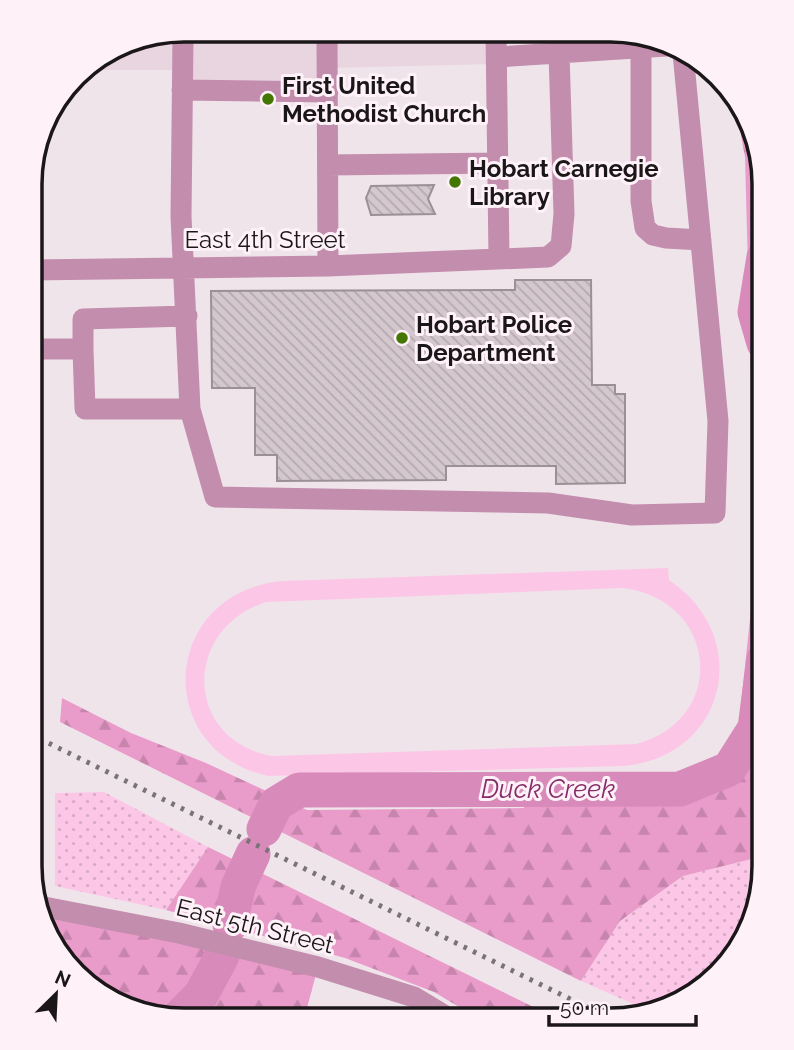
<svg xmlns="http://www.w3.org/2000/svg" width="794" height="1050" font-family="Raleway,sans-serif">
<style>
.built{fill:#e9d5e0}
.green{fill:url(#green-dots)}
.forest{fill:url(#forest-firs)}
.pitch{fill:#fcc7e6;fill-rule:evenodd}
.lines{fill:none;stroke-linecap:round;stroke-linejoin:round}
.river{stroke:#d88bba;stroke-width:35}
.building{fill:url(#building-back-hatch);stroke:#9b9096;stroke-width:2}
.minor{stroke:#c38dad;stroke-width:21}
.rail{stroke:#797276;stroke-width:5;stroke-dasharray:3.5 7;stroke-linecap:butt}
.poi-dot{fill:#437700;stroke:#fef1f8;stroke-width:2.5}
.labels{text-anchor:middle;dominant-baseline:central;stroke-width:6;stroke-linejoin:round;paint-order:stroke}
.poi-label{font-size:24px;font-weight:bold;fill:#1b1719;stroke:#fef1f8;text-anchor:start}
.street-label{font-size:24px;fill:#1b1719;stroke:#fef1f8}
.water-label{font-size:26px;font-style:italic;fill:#862c69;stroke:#fef1f8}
.rim{fill:none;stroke:#1b1719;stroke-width:3.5}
</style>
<defs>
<pattern id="green-dots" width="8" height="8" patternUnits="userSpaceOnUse" patternTransform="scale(1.75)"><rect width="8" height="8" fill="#fcc7e6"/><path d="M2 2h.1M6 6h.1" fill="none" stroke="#d7aac5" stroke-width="1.8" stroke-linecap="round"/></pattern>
<pattern id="forest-firs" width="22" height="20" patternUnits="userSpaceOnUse" patternTransform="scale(1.75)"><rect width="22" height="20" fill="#e99bca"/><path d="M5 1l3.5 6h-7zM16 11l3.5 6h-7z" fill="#c785ad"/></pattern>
<pattern id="building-back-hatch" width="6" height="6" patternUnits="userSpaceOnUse" patternTransform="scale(1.75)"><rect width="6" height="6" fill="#d4c7ce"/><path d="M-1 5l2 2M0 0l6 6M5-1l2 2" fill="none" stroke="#b5aab0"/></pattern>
</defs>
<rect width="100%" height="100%" fill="#f0e4eb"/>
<path class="built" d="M 495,33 L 495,64 L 330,68 L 330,35 Z
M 325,35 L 326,90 L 184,88 L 185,37 Z
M 181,37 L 180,70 L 81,70 L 134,38 Z"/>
<path class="green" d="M 104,792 L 208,847 L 166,910 L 55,886 L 55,793 Z
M 764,856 L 764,876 L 738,951 L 679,1004 L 649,1011 L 581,981 L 620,921 L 683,876 Z"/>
<path class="forest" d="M 734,98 L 748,115 L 764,184 L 764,856 L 683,876 L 620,921 L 581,981 L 60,722 L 62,698 L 131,733 L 206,763 L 307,810 L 524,808 L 525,779 L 684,779 L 715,761 L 738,731 L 756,563 L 745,157 Z
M 208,847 L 560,1020 L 481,1020 L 434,992 L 345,958 L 166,910 Z
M 42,917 L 318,967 L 304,1019 L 164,1019 L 98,994 L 46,935 Z"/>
<path class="pitch" d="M 668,568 L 669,580 C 754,637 727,756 624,766 L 268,776 C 150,750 162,591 283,581 ZM 622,588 C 717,598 730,719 636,744 L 271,756 C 183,738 183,629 266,602 Z"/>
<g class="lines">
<path class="river" d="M 764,343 L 755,312 L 764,257
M 264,829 L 276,804 L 299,790 L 680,789 L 729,769 L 755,728 L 764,659
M 230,925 L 238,887 L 253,854
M 177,1019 L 201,995 L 222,956"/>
</g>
<path class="building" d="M 434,185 L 428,199 L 435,214 L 371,215 L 366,198 L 371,186 Z
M 515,280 L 591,280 L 592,385 L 615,385 L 615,394 L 625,394 L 625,483 L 556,484 L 556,466 L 446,466 L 446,480 L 277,481 L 277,455 L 255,455 L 255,388 L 212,388 L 211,291 L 515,290 Z"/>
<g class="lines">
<path class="minor" d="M 496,33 L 499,258
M 327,35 L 328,266
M 183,37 L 181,216 L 190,409 L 215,497 L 548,503 L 632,515 L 715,513 L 718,421 L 683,53
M 641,47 L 641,201 L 645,228 L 653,235 L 666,238 L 701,240
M 497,57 L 666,46
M 182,90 L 328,92
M 328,165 L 498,163
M 31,270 L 328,266 L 548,257 L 561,246 L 564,214 L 559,53
M 31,349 L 83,349 L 85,409 L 190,409
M 83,349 L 83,319 L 187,316
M 30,571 L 31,873
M 39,906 L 179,933 L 318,967 L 414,997 L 452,1020"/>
<path class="rail" d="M 30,734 L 613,1020"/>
</g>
<g class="poi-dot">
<circle cx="268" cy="99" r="7"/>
<circle cx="455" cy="182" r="7"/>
<circle cx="402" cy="338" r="7"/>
</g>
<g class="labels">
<g class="poi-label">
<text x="282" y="85">First United<tspan x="282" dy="28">Methodist Church</tspan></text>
<text x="469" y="168">Hobart Carnegie<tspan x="469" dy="28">Library</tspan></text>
<text x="416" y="324">Hobart Police<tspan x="416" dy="28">Department</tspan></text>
</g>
<g class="street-label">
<text x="265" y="239">East 4th Street</text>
<text transform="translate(255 926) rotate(14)">East 5th Street</text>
</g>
<g class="water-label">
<text x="548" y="789">Duck Creek</text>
</g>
</g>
<path d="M0 0H794V1050H0ZM184 42H610A142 142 0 0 1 752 184V866A142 142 0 0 1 610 1008H184A142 142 0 0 1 42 866V184A142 142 0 0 1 184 42Z" fill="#fef1f8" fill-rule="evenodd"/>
<path class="rim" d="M184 42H610A142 142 0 0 1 752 184V866A142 142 0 0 1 610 1008H184A142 142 0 0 1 42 866V184A142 142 0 0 1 184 42Z"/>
<g transform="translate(56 994) rotate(24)" stroke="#fef1f8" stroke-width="5" paint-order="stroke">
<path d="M0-5L12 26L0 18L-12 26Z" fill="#1b1719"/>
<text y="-10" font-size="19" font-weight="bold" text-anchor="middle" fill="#1b1719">N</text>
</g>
<path d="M549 1015v10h147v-10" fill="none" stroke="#1b1719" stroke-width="3.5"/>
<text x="560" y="1015" font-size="21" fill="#1b1719" stroke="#fef1f8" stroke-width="5" paint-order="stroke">50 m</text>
</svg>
